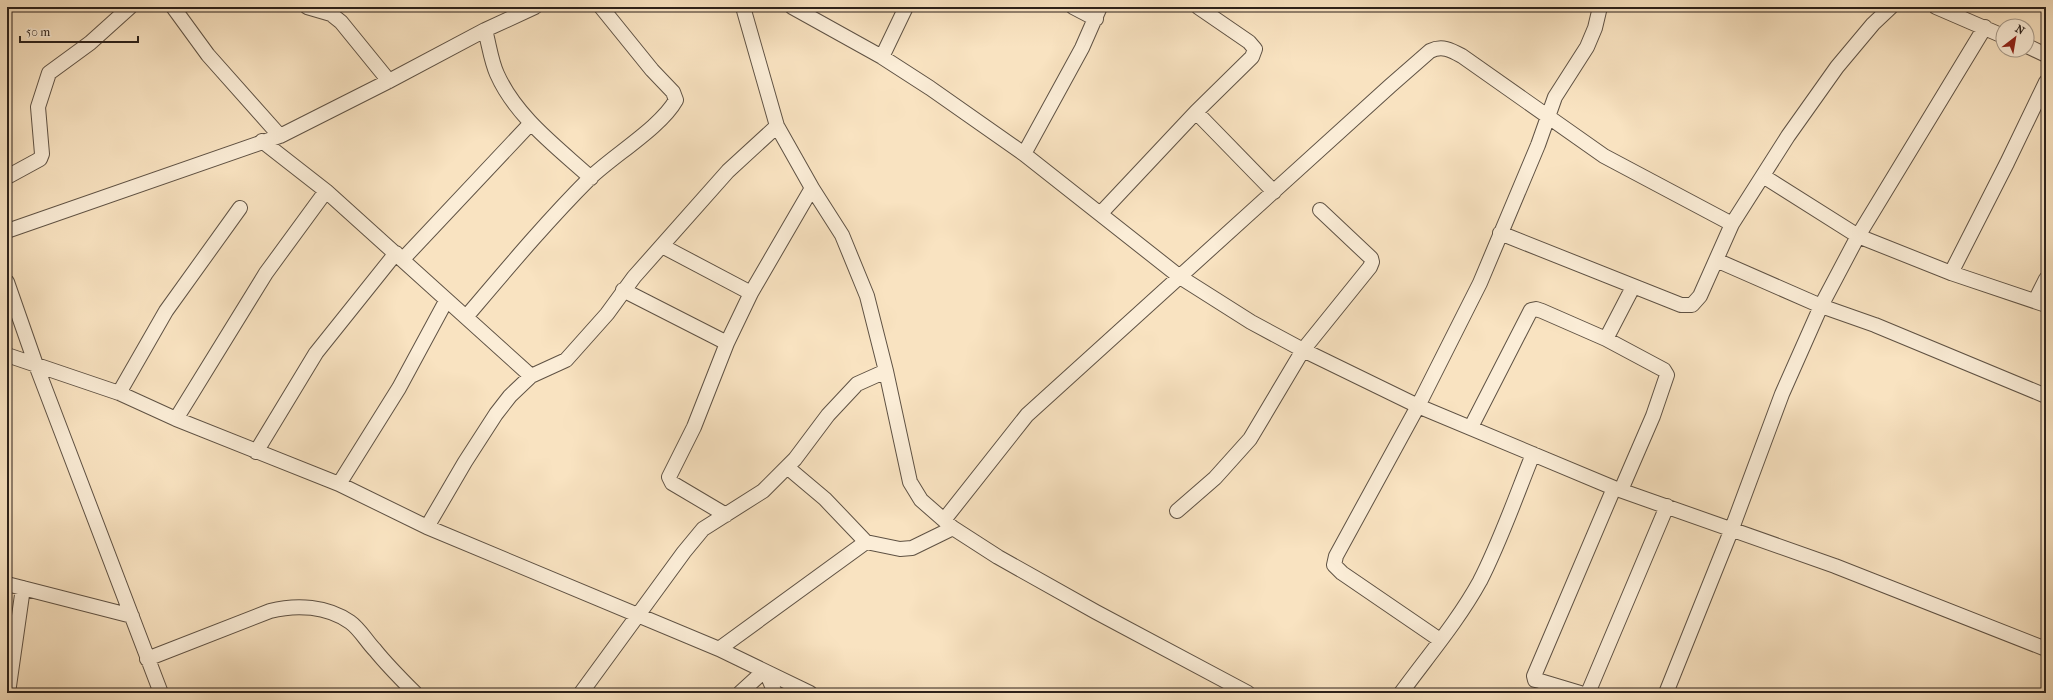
<svg xmlns="http://www.w3.org/2000/svg" width="2053" height="700" font-family="'IM FELL French Canon',serif">
<style>
.lines{fill:none;stroke-linecap:round;stroke-linejoin:round}
.street-casing{stroke:#5f5244;stroke-width:16}
.street{stroke:#fbedd7;stroke-width:14}
</style>
<rect width="100%" height="100%" fill="#f9e3c1"/>
<filter id="stains"><feTurbulence type="fractalNoise" baseFrequency=".005" numOctaves="4"/><feColorMatrix values="0 0 0 0 .2 0 0 0 0 .09 0 0 0 0 .02 0 0 0 .5 -.17"/></filter>
<radialGradient id="worn" r=".72"><stop offset=".6" stop-color="#630" stop-opacity="0"/><stop offset="1" stop-color="#630" stop-opacity=".3"/></radialGradient>
<g class="lines">
<defs>
<path id="street" d="M 173,7 L 208,55 L 280,136
M 307,7 L 331,14 L 341,22 L 389,81
M 743,7 L 777,126 L 812,188 L 842,235 L 867,296 L 886,371 L 910,482 L 921,500 L 953,528 L 998,557 L 1096,612 L 1248,693
M 792,7 L 882,57 L 930,88 L 1024,154 L 1180,277 L 1251,322 L 1303,350 L 1418,406 L 1614,488 L 1835,566 L 2046,649
M 1073,7 L 1096,19
M 1936,7 L 2003,36
M 485,30 C 489,44 491,61 497,74 C 516,117 557,147 591,178
M 2027,46 L 2046,55
M 882,57 L 906,7
M 1196,112 L 1274,192
M 262,141 L 326,191 L 531,376
M 1024,154 L 1082,48 L 1100,7
M 1763,176 L 1858,236 L 1951,273 L 2046,305
M 7,177 L 40,159 L 42,154 L 38,107 L 49,73 L 90,43 L 130,7
M 1101,213 L 1196,112 L 1252,57 L 1255,49 L 1249,42 L 1198,7
M 7,231 L 280,136 L 389,81 L 485,30 L 535,7
M 1500,233 L 1681,305 L 1692,305 L 1700,296 L 1732,224 L 1788,136 L 1837,67 L 1873,24 L 1891,7
M 662,246 L 751,293
M 403,259 L 531,123
M 1716,260 L 1821,306 L 1875,325 L 2046,396
M 1951,273 L 2007,163 L 2046,82
M 7,282 L 36,365 L 161,693
M 623,290 L 727,343
M 2035,301 L 2046,279
M 466,317 C 506,270 546,222 590,178 C 614,155 661,127 676,100 L 673,92 L 652,70 L 601,7
M 1606,339 L 1633,287
M 7,355 L 119,393 L 176,419 L 339,484 L 427,527 L 719,649 L 810,693
M 119,393 L 166,311 L 240,208
M 176,419 L 266,273 L 326,191
M 1471,427 L 1531,310 L 1536,309 L 1542,311 L 1606,339 L 1664,370 L 1667,375 L 1653,416 L 1621,490
M 256,452 L 316,353 L 396,253
M 787,467 L 825,499 L 866,542 L 900,549 L 912,548 L 953,528
M 339,484 L 399,388 L 446,301
M 1177,511 L 1215,478 L 1250,439 L 1303,350 L 1370,267 L 1372,262 L 1371,258 L 1320,210
M 726,515 L 672,483 L 669,477 L 694,427 L 727,343 L 751,293 L 812,188
M 944,520 L 1027,415 L 1390,86 L 1430,51 C 1442,45 1451,50 1462,56 L 1604,156 L 1732,224
M 427,527 L 465,462 L 496,414 L 510,396 L 531,376 L 566,360 L 607,314 L 634,277 L 728,171 L 777,126
M 7,584 L 132,616
M 1440,640 L 1342,573 L 1334,565 L 1336,556 L 1418,406 L 1480,283 L 1538,145 L 1555,97 L 1587,47 L 1595,28 L 1600,7
M 719,649 L 866,542
M 147,659 L 270,611 C 297,604 327,606 350,622 C 360,629 367,642 375,650 C 387,665 401,679 415,693
M 767,674 L 775,693
M 8,693 L 23,588
M 581,693 L 684,552 L 703,529 L 763,491 L 795,459 L 828,415 L 857,384 L 886,371
M 740,693 L 763,672
M 1401,693 C 1428,656 1458,621 1480,581 C 1501,540 1516,496 1533,454
M 1580,693 L 1540,681 L 1535,680 L 1534,676 L 1614,488
M 1588,693 L 1667,506
M 1666,693 L 1731,531 L 1782,394 L 1821,306 L 1858,236 L 1985,27"/>
</defs>
<use href="#street" class="street-casing"/>
<use href="#street" class="street"/>
</g>
<rect width="2053" height="700" fill="none" stroke="#f9e3c1" stroke-width="24"/>
<rect x="8" y="8" width="2037" height="684" fill="none" stroke="#2c211a" stroke-width="2"/>
<rect x="12" y="12" width="2029" height="676" fill="none" stroke="#2c211a"/>
<g transform="translate(2015 38) rotate(31)"><circle r="19" fill="#fbedd7" stroke="#a89b8b"/>
<path d="M0-3L7 15L0 10L-7 15Z" fill="#8f2418"/>
<text y="-6" font-size="11" font-weight="bold" text-anchor="middle" fill="#2c211a">N</text>
</g>
<path d="M20 36v6h118v-6" fill="none" stroke="#2c211a" stroke-width="2"/>
<text x="26" y="36" font-size="12" fill="#2c211a" stroke="#fbedd7" stroke-width="3" paint-order="stroke">50 m</text>
<rect width="100%" height="100%" filter="url(#stains)"/>
<rect width="100%" height="100%" fill="url(#worn)"/>
</svg>
